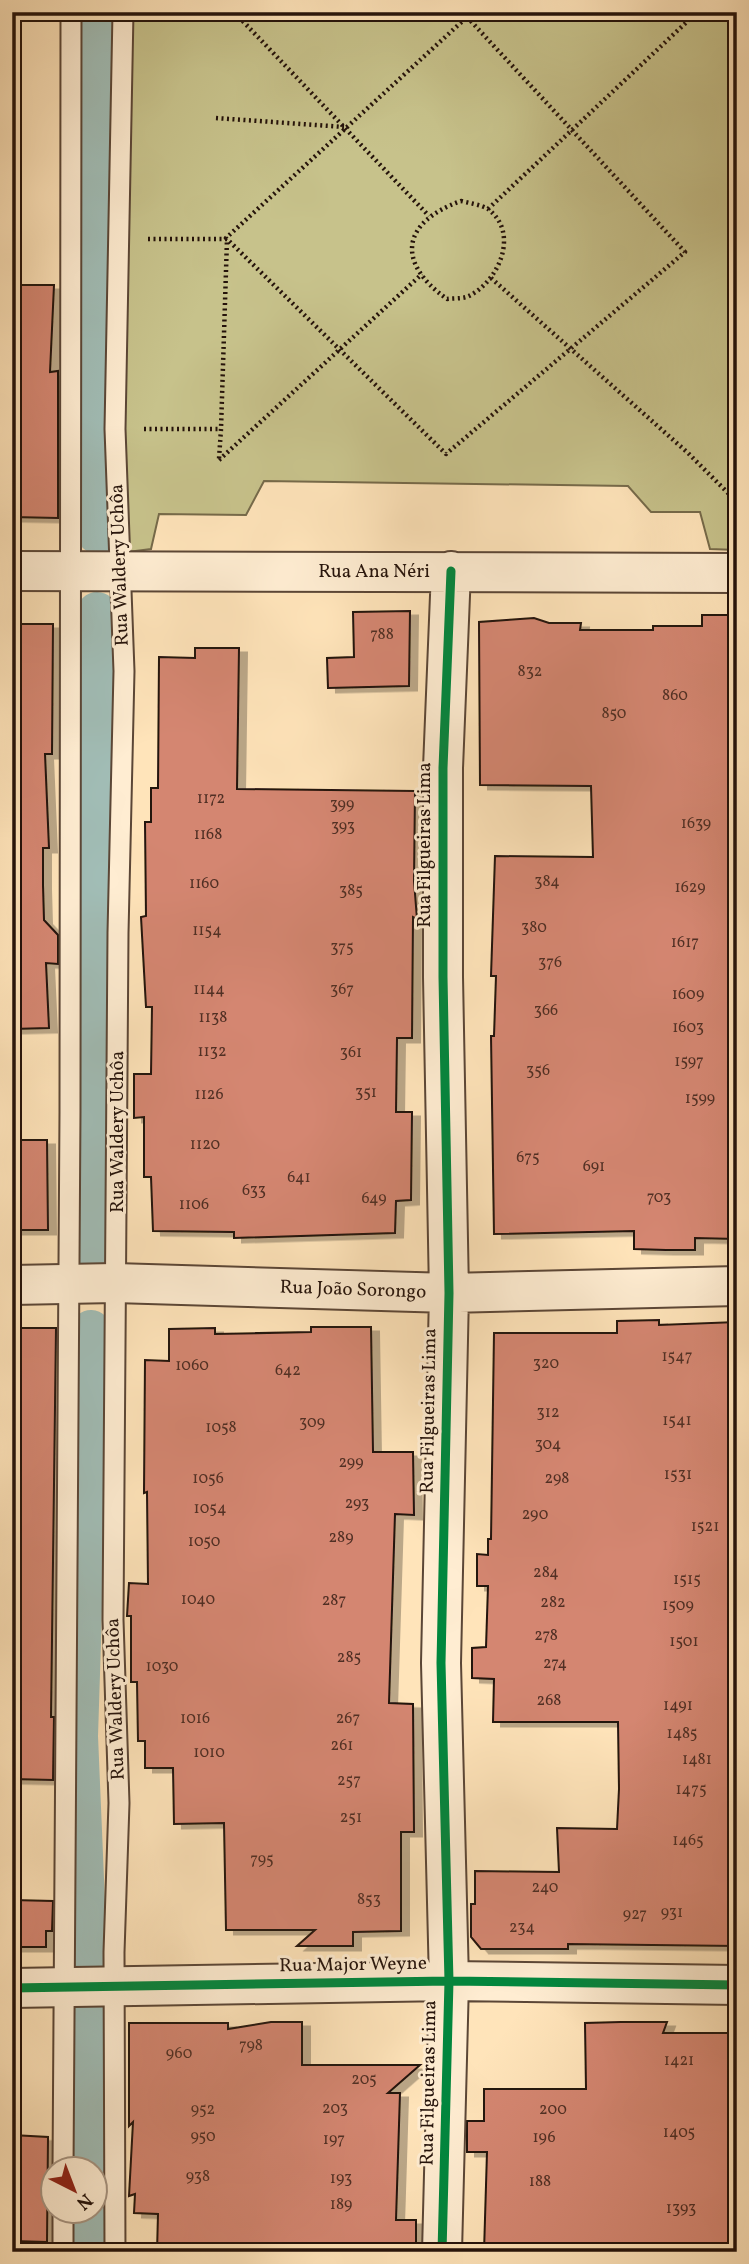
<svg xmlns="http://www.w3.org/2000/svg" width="749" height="2264" font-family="Vollkorn,serif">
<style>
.green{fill:#c7c28b;stroke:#766a4a;stroke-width:2}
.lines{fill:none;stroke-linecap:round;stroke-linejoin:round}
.canal{stroke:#a1bdb6;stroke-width:40}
.building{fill:#d48671;stroke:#24120a;stroke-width:2;filter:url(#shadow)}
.service-casing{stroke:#5b4636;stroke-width:23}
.minor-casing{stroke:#5b4636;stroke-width:42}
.path{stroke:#24120a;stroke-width:4.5;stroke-dasharray:2 3.5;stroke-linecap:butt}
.service{stroke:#ffedd2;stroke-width:19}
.minor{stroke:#ffedd2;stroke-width:38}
.cycleway-casing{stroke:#ffedd2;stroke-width:13}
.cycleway{stroke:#00873e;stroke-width:9}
.labels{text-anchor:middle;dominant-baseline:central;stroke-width:6;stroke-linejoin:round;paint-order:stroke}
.number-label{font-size:16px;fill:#502f24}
.street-label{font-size:19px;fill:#24120a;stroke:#ffedd2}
</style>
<defs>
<filter id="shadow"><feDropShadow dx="8" dy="4.5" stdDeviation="0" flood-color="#0004"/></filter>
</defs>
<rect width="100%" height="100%" fill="#ffe4ba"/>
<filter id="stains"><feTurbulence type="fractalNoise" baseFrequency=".00286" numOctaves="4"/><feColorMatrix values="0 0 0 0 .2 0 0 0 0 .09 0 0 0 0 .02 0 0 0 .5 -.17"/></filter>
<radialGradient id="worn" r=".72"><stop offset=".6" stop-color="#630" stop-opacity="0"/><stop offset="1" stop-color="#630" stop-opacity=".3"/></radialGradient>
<path class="green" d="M 131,12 L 737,12 L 737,550 L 710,549 L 700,512 L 651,512 L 628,486 L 264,481 L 246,515 L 159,514 L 151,549 L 120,553 Z"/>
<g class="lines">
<path class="canal" d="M 97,534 L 98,12
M 93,1251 L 97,612
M 88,2170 L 90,2022 L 78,1736 L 91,1330
M 86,2252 L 87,2212"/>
</g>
<path class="building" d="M 12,285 L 54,285 L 50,372 L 58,371 L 58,518 L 12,517 Z
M 410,611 L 409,686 L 328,688 L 327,658 L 354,657 L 353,612 Z
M 702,615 L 737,615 L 737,965 L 733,965 L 732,1009 L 733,1044 L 737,1044 L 737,1239 L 695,1238 L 695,1250 L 666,1250 L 634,1249 L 634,1231 L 494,1234 L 491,1036 L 494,1036 L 496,976 L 491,976 L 495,856 L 593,857 L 591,786 L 480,785 L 479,622 L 534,618 L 549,623 L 581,623 L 580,630 L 653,630 L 653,626 L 702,626 Z
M 12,624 L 53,624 L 52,754 L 45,754 L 49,848 L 43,848 L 43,885 L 44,920 L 58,935 L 58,964 L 46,963 L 49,1028 L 12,1029 Z
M 195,648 L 239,648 L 237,789 L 415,791 L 414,881 L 417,919 L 413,917 L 412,1038 L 397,1038 L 396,1112 L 412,1112 L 411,1200 L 396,1201 L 395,1233 L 234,1238 L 234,1232 L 153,1231 L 151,1177 L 144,1177 L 144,1117 L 134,1118 L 134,1074 L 151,1074 L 152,1007 L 146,1007 L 141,917 L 146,916 L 145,822 L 151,822 L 151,788 L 158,788 L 159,657 L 195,658 Z
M 12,1140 L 47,1140 L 48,1230 L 12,1230 Z
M 659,1320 L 659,1325 L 737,1322 L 737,1946 L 568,1944 L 568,1949 L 481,1949 L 471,1937 L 471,1904 L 475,1904 L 475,1871 L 559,1872 L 557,1828 L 617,1829 L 619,1789 L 618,1722 L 493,1722 L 494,1679 L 472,1678 L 472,1648 L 486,1647 L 488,1586 L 477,1586 L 477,1554 L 488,1555 L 488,1539 L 491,1539 L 494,1333 L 617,1333 L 617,1321 Z
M 311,1327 L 371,1327 L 373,1452 L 413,1452 L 414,1515 L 395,1514 L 389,1703 L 413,1704 L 414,1832 L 401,1832 L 401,1931 L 353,1932 L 353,1946 L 297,1946 L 315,1930 L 226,1930 L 224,1823 L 174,1824 L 173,1768 L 145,1768 L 145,1741 L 138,1741 L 137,1682 L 131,1682 L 131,1616 L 127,1616 L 129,1583 L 148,1584 L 147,1492 L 144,1493 L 145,1360 L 169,1361 L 169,1329 L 215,1328 L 215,1334 L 311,1332 Z
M 16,1328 L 56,1328 L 51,1717 L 54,1717 L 53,1780 L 12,1779 L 12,1342 L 16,1342 Z
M 12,1900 L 53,1901 L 52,1931 L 46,1931 L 46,1947 L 12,1947 Z
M 271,2022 L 302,2022 L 302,2065 L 420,2065 L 388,2093 L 400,2093 L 396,2220 L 416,2220 L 416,2252 L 157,2252 L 158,2214 L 134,2213 L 135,2194 L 129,2196 L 133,2122 L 129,2126 L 129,2023 L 228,2023 L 228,2029 Z
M 621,2022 L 667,2022 L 663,2033 L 737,2033 L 737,2252 L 484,2252 L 487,2152 L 467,2152 L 467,2121 L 484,2121 L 484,2089 L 586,2089 L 585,2023 Z
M 12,2135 L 48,2137 L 47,2242 L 12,2241 Z"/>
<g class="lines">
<defs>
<path id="service" d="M 63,2170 L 70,1112 L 71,12
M 63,2252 L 63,2212
M 115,2252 L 114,1952 L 119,1803 L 113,1620 L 118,933 L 124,671 L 115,429 L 123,12"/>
<path id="minor" d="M 12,571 L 737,573
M 12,1285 L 115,1283 L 449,1293 L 737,1286
M 12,1988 L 449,1981 L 737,1985
M 442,2252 L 449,1981 L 441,1663 L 449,1293 L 443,977 L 443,768 L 451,571"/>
</defs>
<use href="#service" class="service-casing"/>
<use href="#minor" class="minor-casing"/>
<path class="path" d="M 235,13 L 429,216
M 467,17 L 685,252 L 446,454 L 226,238 Z
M 216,118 L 344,127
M 461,201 C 469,203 482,205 488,209 C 520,233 499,281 469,296 C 463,299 454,298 447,299 C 395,262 402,222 461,201 Z
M 488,209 L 692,17
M 148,239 L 227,239 L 221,429
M 491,278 L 688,453 L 737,502
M 144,429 L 221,429 L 219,459
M 219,460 L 422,274"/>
<use href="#service" class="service"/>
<use href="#minor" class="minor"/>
<defs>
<path id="cycleway" d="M 12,1988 L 449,1981 L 737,1985
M 442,2252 L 449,1981 L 441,1663 L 449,1293 L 443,977 L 443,768 L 451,571"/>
</defs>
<use href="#cycleway" class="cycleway-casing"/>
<use href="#cycleway" class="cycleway"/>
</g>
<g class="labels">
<g class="number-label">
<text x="382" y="635">788</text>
<text x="530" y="672">832</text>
<text x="675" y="696">860</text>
<text x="614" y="714">850</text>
<text x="211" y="799">1172</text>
<text x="342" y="805">399</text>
<text x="696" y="824">1639</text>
<text x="343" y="827">393</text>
<text x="208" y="835">1168</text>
<text x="547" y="882">384</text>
<text x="204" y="884">1160</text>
<text x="690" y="888">1629</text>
<text x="351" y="891">385</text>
<text x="534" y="928">380</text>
<text x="207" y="931">1154</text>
<text x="685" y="943">1617</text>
<text x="342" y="948">375</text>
<text x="550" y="963">376</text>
<text x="209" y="990">1144</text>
<text x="342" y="990">367</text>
<text x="688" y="995">1609</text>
<text x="546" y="1011">366</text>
<text x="213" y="1018">1138</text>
<text x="688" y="1028">1603</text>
<text x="212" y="1052">1132</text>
<text x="351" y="1053">361</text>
<text x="689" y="1062">1597</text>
<text x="538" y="1071">356</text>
<text x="366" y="1093">351</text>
<text x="209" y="1095">1126</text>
<text x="700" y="1099">1599</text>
<text x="205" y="1145">1120</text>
<text x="528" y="1158">675</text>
<text x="594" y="1167">691</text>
<text x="299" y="1178">641</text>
<text x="254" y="1191">633</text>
<text x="659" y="1198">703</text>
<text x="374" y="1199">649</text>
<text x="194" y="1205">1106</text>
<text x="677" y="1357">1547</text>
<text x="546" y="1364">320</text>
<text x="192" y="1366">1060</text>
<text x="288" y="1371">642</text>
<text x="548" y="1413">312</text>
<text x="677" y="1421">1541</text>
<text x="312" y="1423">309</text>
<text x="221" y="1428">1058</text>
<text x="548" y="1445">304</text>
<text x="351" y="1463">299</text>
<text x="678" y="1475">1531</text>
<text x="208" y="1479">1056</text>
<text x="557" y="1479">298</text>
<text x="357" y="1504">293</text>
<text x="210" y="1509">1054</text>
<text x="535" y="1515">290</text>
<text x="705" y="1527">1521</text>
<text x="341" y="1538">289</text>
<text x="204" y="1542">1050</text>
<text x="546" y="1573">284</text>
<text x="687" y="1580">1515</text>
<text x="198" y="1600">1040</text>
<text x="334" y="1601">287</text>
<text x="553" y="1603">282</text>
<text x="678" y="1606">1509</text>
<text x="546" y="1636">278</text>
<text x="684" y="1642">1501</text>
<text x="349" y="1658">285</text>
<text x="555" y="1664">274</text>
<text x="162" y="1667">1030</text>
<text x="549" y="1701">268</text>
<text x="678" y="1706">1491</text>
<text x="195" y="1719">1016</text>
<text x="348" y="1719">267</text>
<text x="682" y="1734">1485</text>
<text x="342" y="1746">261</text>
<text x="209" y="1753">1010</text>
<text x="697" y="1760">1481</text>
<text x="349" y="1781">257</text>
<text x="691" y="1790">1475</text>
<text x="351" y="1818">251</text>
<text x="688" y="1841">1465</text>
<text x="262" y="1860">795</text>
<text x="545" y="1888">240</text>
<text x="369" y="1900">853</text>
<text x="672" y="1913">931</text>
<text x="635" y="1915">927</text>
<text x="522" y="1928">234</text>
<text x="251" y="2046">798</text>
<text x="179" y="2054">960</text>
<text x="679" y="2061">1421</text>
<text x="364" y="2080">205</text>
<text x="335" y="2109">203</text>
<text x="203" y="2110">952</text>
<text x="553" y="2110">200</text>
<text x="679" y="2133">1405</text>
<text x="203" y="2137">950</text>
<text x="544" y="2138">196</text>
<text x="334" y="2140">197</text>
<text x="198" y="2177">938</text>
<text x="341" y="2179">193</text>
<text x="540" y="2182">188</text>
<text x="341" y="2205">189</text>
<text x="681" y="2209">1393</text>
</g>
<g class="street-label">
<text transform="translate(120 565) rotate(-92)">Rua Waldery Uchôa</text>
<text x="374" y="572">Rua Ana Néri</text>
<text transform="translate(425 845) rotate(-90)">Rua Filgueiras Lima</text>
<text transform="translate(118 1132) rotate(-90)">Rua Waldery Uchôa</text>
<text transform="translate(353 1290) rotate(2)">Rua João Sorongo</text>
<text transform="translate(429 1411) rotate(-89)">Rua Filgueiras Lima</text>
<text transform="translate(116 1699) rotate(-92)">Rua Waldery Uchôa</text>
<text transform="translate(353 1965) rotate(-1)">Rua Major Weyne</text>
<text transform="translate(429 2083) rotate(-89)">Rua Filgueiras Lima</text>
</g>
</g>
<rect width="749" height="2264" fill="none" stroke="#ffe4ba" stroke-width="42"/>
<rect x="14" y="14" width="721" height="2236" fill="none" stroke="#24120a" stroke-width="3.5"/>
<rect x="21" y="21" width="707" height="2222" fill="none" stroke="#24120a" stroke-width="2"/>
<g transform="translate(74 2190) rotate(138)"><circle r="33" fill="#ffedd2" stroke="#a79582" stroke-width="2"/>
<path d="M0-5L12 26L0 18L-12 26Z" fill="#8f2418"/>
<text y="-10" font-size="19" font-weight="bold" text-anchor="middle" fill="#24120a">N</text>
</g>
<rect width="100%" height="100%" filter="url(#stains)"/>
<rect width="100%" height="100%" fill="url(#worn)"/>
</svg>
